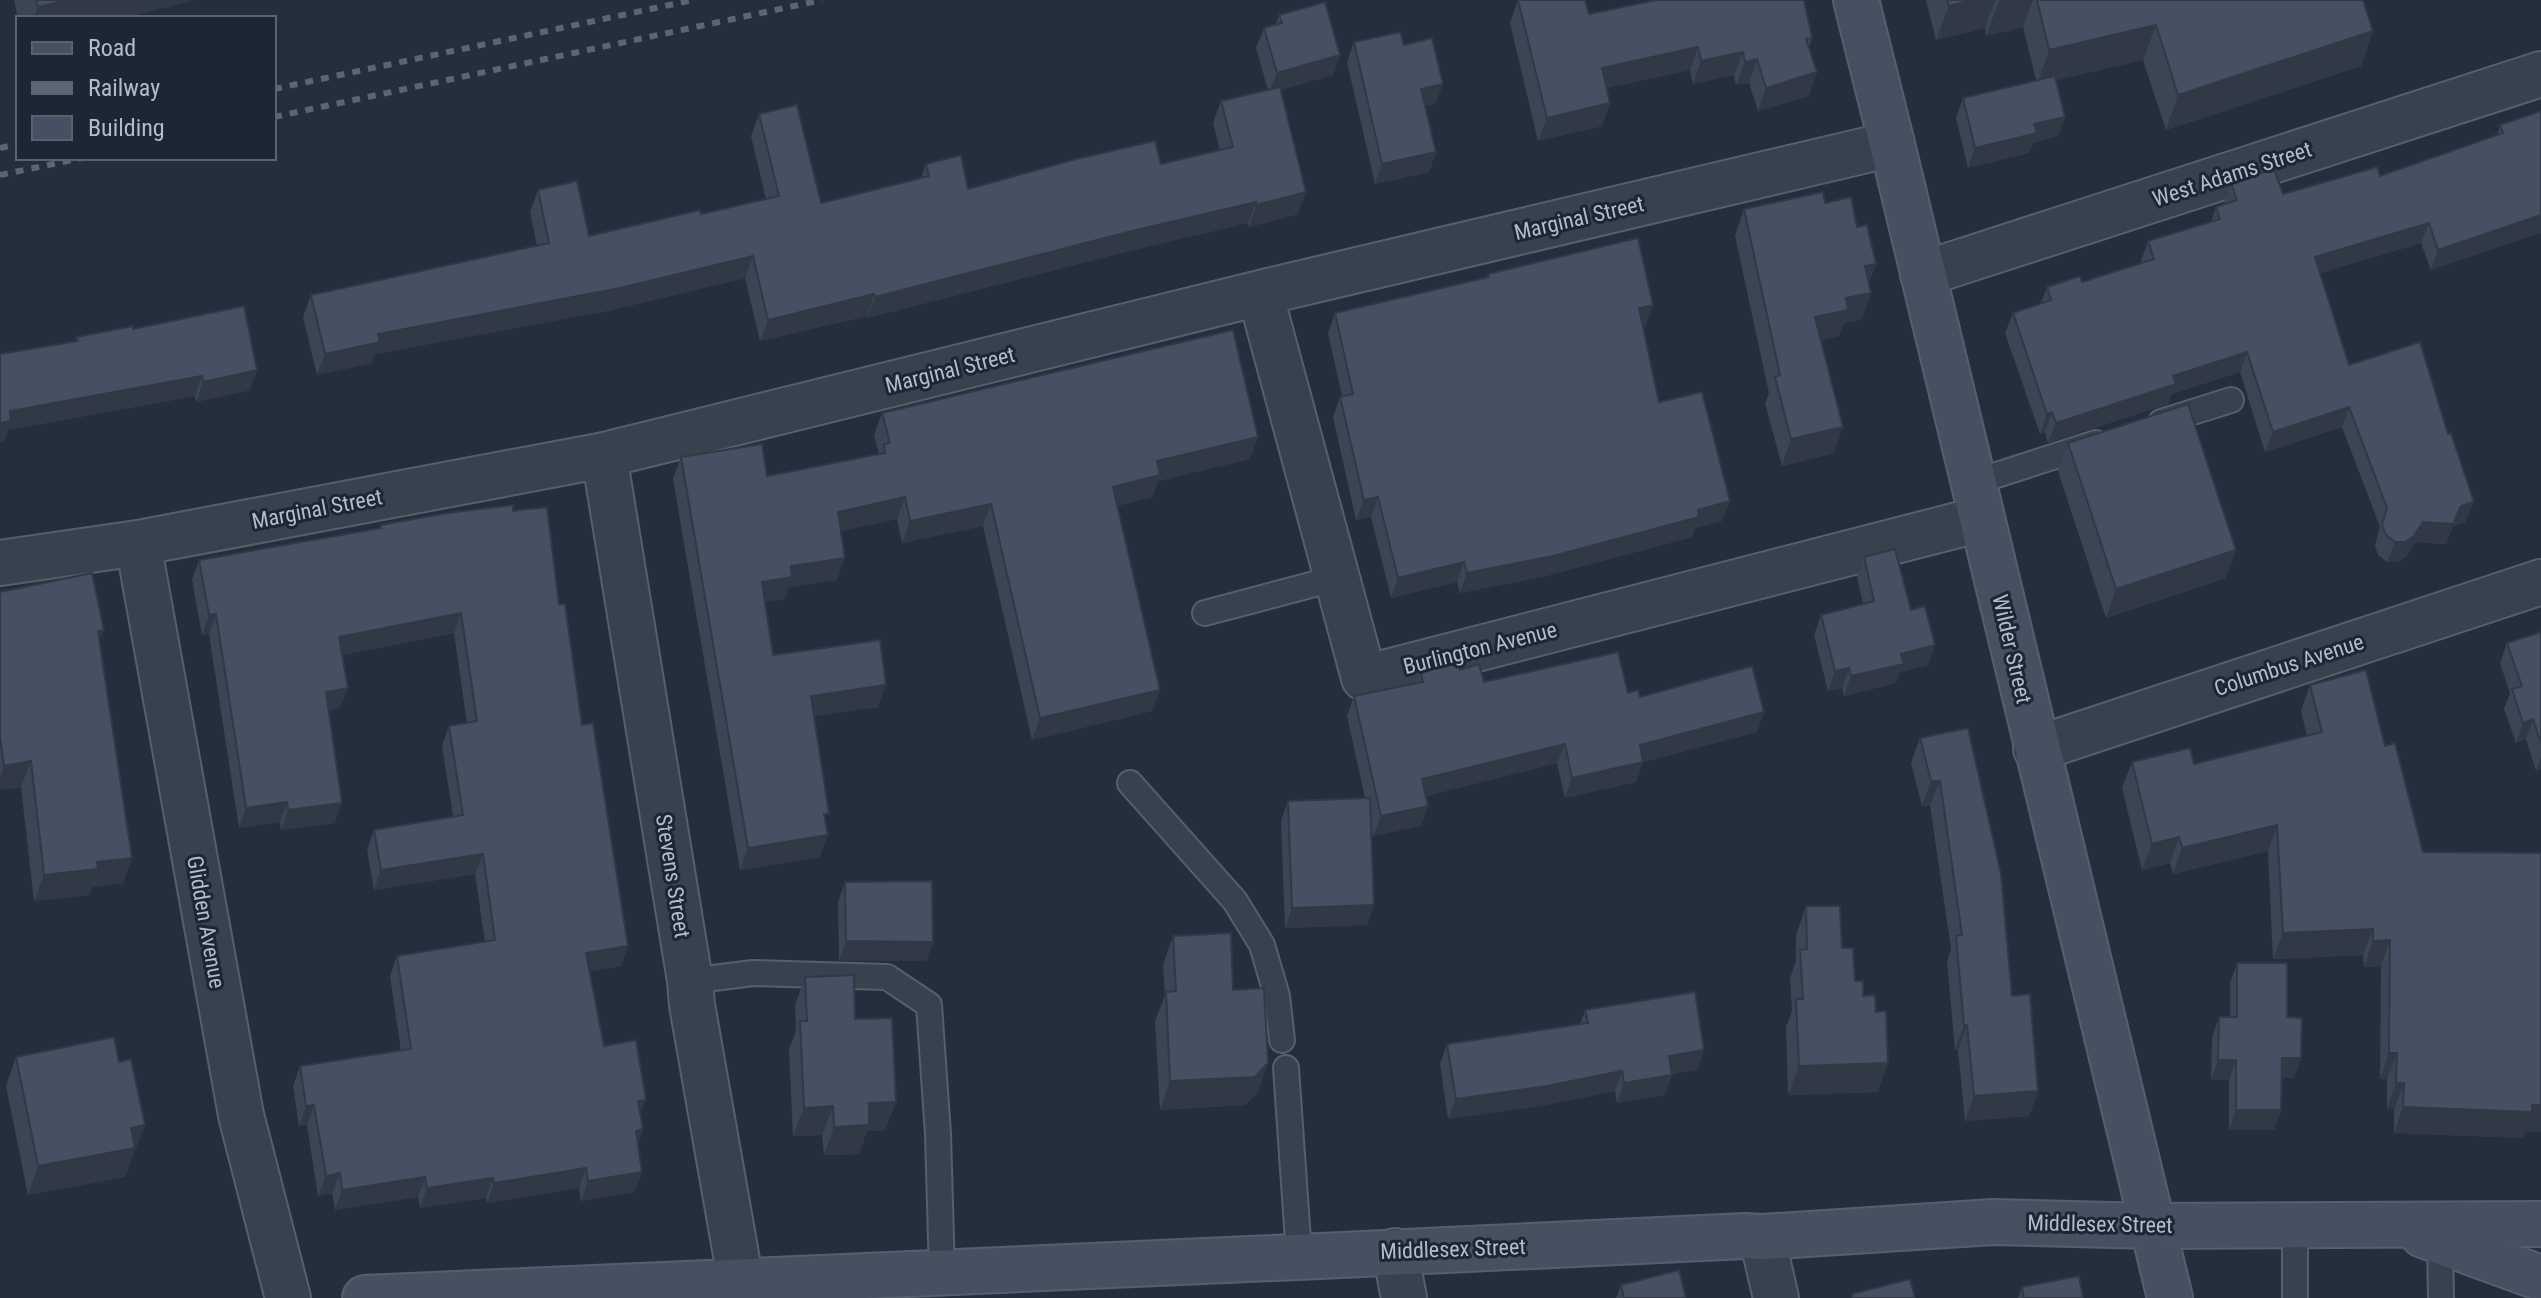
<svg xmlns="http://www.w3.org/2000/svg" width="2541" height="1298" font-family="'Roboto Condensed',sans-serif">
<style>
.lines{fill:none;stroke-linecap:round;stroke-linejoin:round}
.lane-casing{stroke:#565f6c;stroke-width:28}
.street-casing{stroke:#565f6c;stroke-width:48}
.secondary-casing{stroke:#565f6c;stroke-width:48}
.lane{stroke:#38414e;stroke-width:24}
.street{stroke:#38414e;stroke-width:44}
.secondary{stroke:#465061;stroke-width:44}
.rail{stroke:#5a6575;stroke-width:6;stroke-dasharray:8 8;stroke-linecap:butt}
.wall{fill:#3b4654}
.shaded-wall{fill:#303945}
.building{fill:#455162;stroke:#303945;stroke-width:2}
.labels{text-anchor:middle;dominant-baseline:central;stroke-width:6;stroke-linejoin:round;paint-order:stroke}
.street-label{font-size:22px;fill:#b4bcc9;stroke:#1d2633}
</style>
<rect width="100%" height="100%" fill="#242f3e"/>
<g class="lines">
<defs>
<path id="lane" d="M 2161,422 L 2231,400
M 1972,483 L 2096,443
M 1205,613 L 1337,578
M 1130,783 L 1235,901 L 1262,945 L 1277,996 L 1282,1040
M 690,981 L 753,973 L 887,977 L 929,1005 L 938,1134 L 942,1274
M 1286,1068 L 1299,1255
M 2295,1225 L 2295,1298
M 2440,1241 L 2441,1298"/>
<path id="street" d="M 1923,274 L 2541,74
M 1260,293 L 1364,678 L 1981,519
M 604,455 L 690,981 L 692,1005 L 741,1283
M 138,543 L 241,1115 L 288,1298
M 0,563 L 138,543 L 604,455 L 1264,292 L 1892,144
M 2036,749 L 2541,582
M 1762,1237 L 1776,1298
M 1395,1251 L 1404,1298"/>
<path id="secondary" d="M 1856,0 L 1892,144 L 2170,1298
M 2423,1235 L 2541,1278
M 365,1298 C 825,1281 1285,1257 1745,1236 L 1762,1237 L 1993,1222 L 2153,1226 L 2541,1224"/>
</defs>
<use href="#lane" class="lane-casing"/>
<use href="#street" class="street-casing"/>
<use href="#secondary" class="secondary-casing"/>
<use href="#lane" class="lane"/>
<use href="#street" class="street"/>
<use href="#secondary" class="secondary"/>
<path class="rail" d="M 274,89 L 693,0
M 274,117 L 822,0
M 0,148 L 18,144
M 0,175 L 82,158"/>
</g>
<path class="wall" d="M 14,0 L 195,0 L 124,18 L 18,18 Z
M 1518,0 L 1589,14 L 1812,38 L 1809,46 L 1809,96 L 1758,111 L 1749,83 L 1736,85 L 1734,75 L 1693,84 L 1690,70 L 1607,88 L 1610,103 L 1602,126 L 1538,141 L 1510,23 Z
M 1926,0 L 2363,0 L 2373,31 L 2361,66 L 2166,130 L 2143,60 L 2056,80 L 2065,117 L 2058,136 L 2033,143 L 2029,153 L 1968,168 L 1956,118 L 1963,98 L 2036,80 L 2023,27 L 1986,36 L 1985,28 L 1936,40 Z
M 1279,15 L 1340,55 L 1333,75 L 1280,90 L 1298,214 L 1249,227 L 1248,223 L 1129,251 L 867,318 L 867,316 L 760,341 L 745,278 L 612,310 L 375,354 L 372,363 L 317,375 L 303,317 L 311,295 L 537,246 L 530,212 L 538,190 L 589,236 L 701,214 L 766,199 L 751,136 L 759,114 L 821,203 L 921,178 L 926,164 L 968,189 L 1161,164 L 1220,150 L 1213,123 L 1221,101 L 1268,90 L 1256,48 L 1264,28 L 1276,24 Z
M 1354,42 L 1404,45 L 1443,84 L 1435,104 L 1425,106 L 1436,152 L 1429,172 L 1375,184 L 1347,62 Z
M 2541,111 L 2431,270 L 2421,243 L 2320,273 L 2349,365 L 2466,522 L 2453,526 L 2446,544 L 2416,542 L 2406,557 L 2398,562 L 2387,562 L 2378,555 L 2375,545 L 2380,527 L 2342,427 L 2265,452 L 2240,372 L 2172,394 L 2168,404 L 2048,443 L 2045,432 L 2040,434 L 2005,333 L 2013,313 L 2041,303 L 2047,287 L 2082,282 L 2141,263 L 2141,261 L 2148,241 L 2211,222 L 2216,207 L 2224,205 L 2224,203 L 2231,183 L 2283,194 L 2380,176 L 2497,135 L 2500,125 Z
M 1825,203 L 1876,264 L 1869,282 L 1862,319 L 1844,323 L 1839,336 L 1821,340 L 1834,453 L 1782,466 L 1765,403 L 1769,393 L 1735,236 L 1744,209 Z
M 1488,274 L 1653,305 L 1646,325 L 1643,326 L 1659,402 L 1722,521 L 1695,528 L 1692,537 L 1546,576 L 1460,593 L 1457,582 L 1391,598 L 1371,517 L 1356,520 L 1333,417 L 1340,397 L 1342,396 L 1328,333 L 1335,313 L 1487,277 Z
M 133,329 L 250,390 L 196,402 L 195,396 L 8,430 L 4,441 L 0,354 L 75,342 L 77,337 Z
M 882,413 L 1250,459 L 1158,481 L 1152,497 L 1117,506 L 1160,690 L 1152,711 L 1032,740 L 983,526 L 902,543 L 897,519 L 841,531 L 837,580 L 789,587 L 784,599 L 765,602 L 773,655 L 878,707 L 814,716 L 826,823 L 820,857 L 740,870 L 673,479 L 681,457 L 767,476 L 879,454 L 874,435 Z
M 2068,443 L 2226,578 L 2106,618 L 2058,471 Z
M 513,511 L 559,604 L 582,725 L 621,966 L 590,971 L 604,1046 L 640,1114 L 643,1129 L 638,1144 L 635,1192 L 581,1201 L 579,1188 L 487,1203 L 486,1198 L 420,1208 L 418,1197 L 335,1210 L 332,1193 L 318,1196 L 307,1125 L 299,1126 L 293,1086 L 300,1066 L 401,1051 L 390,976 L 397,956 L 485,942 L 475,874 L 374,890 L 367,850 L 374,830 L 453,816 L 442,746 L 449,726 L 467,723 L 454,633 L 342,655 L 340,708 L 329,710 L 335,823 L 281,830 L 280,822 L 239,828 L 209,634 L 202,635 L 192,580 L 199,560 L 379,528 L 381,525 Z
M 1864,557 L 1911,610 L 1935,645 L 1928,665 L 1900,672 L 1896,683 L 1844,696 L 1842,688 L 1828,691 L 1814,635 L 1821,615 L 1863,604 L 1857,577 Z
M 0,592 L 99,642 L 132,858 L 123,883 L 92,887 L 89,895 L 34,901 L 21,787 L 0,790 Z
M 2541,632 L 2541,769 L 2536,771 L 2526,739 L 2516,743 L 2504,709 L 2510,693 L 2500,663 L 2507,643 Z
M 1460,670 L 1484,682 L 1628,693 L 1757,732 L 1643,762 L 1636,782 L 1565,798 L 1557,763 L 1426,796 L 1421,826 L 1373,836 L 1371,827 L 1374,905 L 1367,925 L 1285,928 L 1281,821 L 1288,801 L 1365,798 L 1347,716 L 1354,696 L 1416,683 L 1420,671 Z
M 2310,685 L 2385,746 L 2423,852 L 2541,853 L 2541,1132 L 2525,1131 L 2523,1138 L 2394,1133 L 2394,1109 L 2387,1109 L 2387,1079 L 2380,1079 L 2381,966 L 2364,967 L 2363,955 L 2273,959 L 2268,851 L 2173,874 L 2170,863 L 2142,870 L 2122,788 L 2132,762 L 2194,764 L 2307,736 L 2301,711 Z
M 1968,728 L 2012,996 L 2038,1091 L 2029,1116 L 1965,1121 L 1958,1050 L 1955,1050 L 1947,961 L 1951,949 L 1930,805 L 1922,806 L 1911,763 L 1920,738 Z
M 845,882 L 933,942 L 926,961 L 839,961 L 838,902 Z
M 1806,906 L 1842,948 L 1855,981 L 1863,996 L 1878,1092 L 1788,1095 L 1786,1027 L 1792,1011 L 1790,978 L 1796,961 L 1796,935 Z
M 1173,936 L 1233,990 L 1258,1092 L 1245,1105 L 1160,1110 L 1155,1021 L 1165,995 L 1163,965 Z
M 2237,963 L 2287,1017 L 2301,1058 L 2294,1078 L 2281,1078 L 2281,1110 L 2274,1130 L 2229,1130 L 2229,1080 L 2211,1080 L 2212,1037 L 2219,1017 L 2230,1017 L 2230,983 Z
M 805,977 L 855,1019 L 896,1102 L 885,1130 L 867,1131 L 859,1154 L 824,1155 L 822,1135 L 793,1136 L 789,1049 L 796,1031 L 795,1005 Z
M 1585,1011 L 1697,1070 L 1672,1074 L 1665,1095 L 1617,1103 L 1615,1091 L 1540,1106 L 1448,1119 L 1440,1064 L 1447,1044 L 1580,1024 Z
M 16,1057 L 134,1154 L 133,1154 L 125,1177 L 28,1195 L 6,1086 Z
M 1621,1285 L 1686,1298 L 1616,1298 Z
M 2022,1287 L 2083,1298 L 2018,1298 Z"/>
<path class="shaded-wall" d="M 67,0 L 195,0 L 124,18 L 34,18 L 38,7 Z
M 1972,0 L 1995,0 L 1985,28 L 1936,40 L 1949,6 Z
M 2004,0 L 2033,0 L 2023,27 L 1986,36 L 1999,1 Z
M 2156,25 L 2143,60 L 2037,85 L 2049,50 Z
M 2373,31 L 2361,66 L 2166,130 L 2178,95 Z
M 1698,47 L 1690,70 L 1593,91 L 1602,68 Z
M 1743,52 L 1734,75 L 1693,84 L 1701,61 Z
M 1340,55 L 1333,75 L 1269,93 L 1277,73 Z
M 1757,59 L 1749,83 L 1736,85 L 1745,62 Z
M 1817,72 L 1809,96 L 1758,111 L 1766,88 Z
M 1443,84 L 1435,104 L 1414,109 L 1421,89 Z
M 1610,103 L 1602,126 L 1538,141 L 1547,118 Z
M 2065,117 L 2058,136 L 2033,143 L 2029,153 L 1968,168 L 1975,148 L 2034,124 Z
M 1436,152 L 1429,172 L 1375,184 L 1382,164 Z
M 1306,192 L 1298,214 L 1249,227 L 1256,205 Z
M 1256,202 L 1248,223 L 1129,251 L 867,318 L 875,297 L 1136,230 Z
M 2541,215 L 2541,233 L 2431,270 L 2438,250 Z
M 2429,223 L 2421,243 L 2308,277 L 2315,257 Z
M 753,256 L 745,278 L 612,310 L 375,354 L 372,363 L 317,375 L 325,354 L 378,334 Z
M 1876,264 L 1866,290 L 1865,266 Z
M 1871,293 L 1862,319 L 1844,323 L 1839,336 L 1806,344 L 1815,317 L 1846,298 Z
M 874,294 L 867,316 L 760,341 L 768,320 Z
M 1653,305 L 1646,325 L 1632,328 L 1639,308 Z
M 2247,352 L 2240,372 L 2172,394 L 2168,404 L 2048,443 L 2056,423 L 2173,376 Z
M 257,370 L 250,390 L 196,402 L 203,382 Z
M 202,376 L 195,396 L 8,430 L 4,441 L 0,442 L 0,423 L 10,411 Z
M 2349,407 L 2342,427 L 2265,452 L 2273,432 Z
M 2052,412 L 2045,432 L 2040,434 L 2047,414 Z
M 1843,427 L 1834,453 L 1782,466 L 1791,439 Z
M 1258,437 L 1250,459 L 1158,481 L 1152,497 L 1105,509 L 1113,487 L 1157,461 Z
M 905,497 L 897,519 L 830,534 L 838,512 Z
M 1378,497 L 1371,517 L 1356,520 L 1364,500 Z
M 1730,501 L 1722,521 L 1695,528 L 1692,537 L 1546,576 L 1460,593 L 1467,573 Z
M 2474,502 L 2466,522 L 2453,526 L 2446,544 L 2416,542 L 2406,557 L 2398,562 L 2387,562 L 2395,542 L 2423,522 L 2461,506 Z
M 991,504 L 983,526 L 902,543 L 910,521 Z
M 2236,550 L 2226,578 L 2106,618 L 2116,589 Z
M 845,558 L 837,580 L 789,587 L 784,599 L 754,604 L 762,582 L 791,566 Z
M 1464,562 L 1457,582 L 1391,598 L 1398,578 Z
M 461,613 L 454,633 L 332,657 L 339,637 Z
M 216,614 L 209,634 L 202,635 L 209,615 Z
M 104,630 L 94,655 L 98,631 Z
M 1935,645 L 1928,665 L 1900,672 L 1896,683 L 1844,696 L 1851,676 L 1901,654 Z
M 1849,668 L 1842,688 L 1828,691 L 1835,671 Z
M 886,685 L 878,707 L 803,718 L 811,696 Z
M 348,688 L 340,708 L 319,712 L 326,692 Z
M 1160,690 L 1152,711 L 1032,740 L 1040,718 Z
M 1764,712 L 1757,732 L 1643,762 L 1636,782 L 1565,798 L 1572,778 L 1640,745 Z
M 2533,719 L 2526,739 L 2516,743 L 2523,723 Z
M 1565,744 L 1557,763 L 1415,799 L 1422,779 Z
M 2541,757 L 2541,769 L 2536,771 Z
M 31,761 L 21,787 L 0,790 L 0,778 L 4,766 Z
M 1931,781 L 1940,781 L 1930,805 L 1922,806 Z
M 287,802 L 280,822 L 239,828 L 246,808 Z
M 342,803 L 335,823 L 281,830 L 288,810 Z
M 1428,806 L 1421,826 L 1373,836 L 1381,816 Z
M 2277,825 L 2268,851 L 2173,874 L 2182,848 Z
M 828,835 L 820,857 L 740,870 L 748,848 Z
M 2179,837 L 2170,863 L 2142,870 L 2152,844 Z
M 483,854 L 475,874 L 374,890 L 381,870 Z
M 132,858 L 123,883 L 92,887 L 89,895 L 34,901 L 44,875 L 97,862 Z
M 1374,905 L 1367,925 L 1285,928 L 1292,908 Z
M 2373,929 L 2363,955 L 2273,959 L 2283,933 Z
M 2390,940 L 2381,966 L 2364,967 L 2373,941 Z
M 846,941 L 933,942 L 926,961 L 839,961 Z
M 628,946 L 621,966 L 579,973 L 586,953 Z
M 1967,1025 L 1958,1050 L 1955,1050 L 1964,1026 Z
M 1704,1050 L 1697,1070 L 1661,1076 L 1669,1056 Z
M 2389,1053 L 2397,1053 L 2387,1079 L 2380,1079 Z
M 2282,1058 L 2301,1058 L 2294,1078 L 2274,1078 Z
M 2218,1060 L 2236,1060 L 2229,1080 L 2211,1080 Z
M 1268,1063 L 1258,1092 L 1245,1105 L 1160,1110 L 1170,1081 Z
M 1888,1063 L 1878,1092 L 1788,1095 L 1799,1066 Z
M 1622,1071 L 1615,1091 L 1540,1106 L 1448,1119 L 1456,1099 Z
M 1672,1075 L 1665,1095 L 1617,1103 L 1624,1083 Z
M 2396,1083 L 2404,1083 L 2394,1109 L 2387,1109 Z
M 2038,1091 L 2029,1116 L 1965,1121 L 1974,1096 Z
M 646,1100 L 638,1120 L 638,1101 Z
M 896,1102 L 885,1130 L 867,1131 L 859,1154 L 824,1155 L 834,1127 L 869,1103 Z
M 314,1105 L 307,1125 L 299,1126 L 306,1106 Z
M 2541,1105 L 2541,1132 L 2525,1131 L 2523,1138 L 2394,1133 L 2403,1107 Z
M 833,1106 L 822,1135 L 793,1136 L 804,1108 Z
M 2236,1110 L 2281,1110 L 2274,1130 L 2229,1130 Z
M 145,1125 L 125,1177 L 28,1195 L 38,1166 L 131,1128 Z
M 643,1129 L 636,1149 L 636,1131 Z
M 586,1168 L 579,1188 L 487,1203 L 494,1183 Z
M 642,1172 L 635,1192 L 581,1201 L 588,1181 Z
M 340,1173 L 332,1193 L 318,1196 L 326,1176 Z
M 425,1177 L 418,1197 L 335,1210 L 342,1190 Z
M 493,1178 L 486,1198 L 420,1208 L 427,1188 Z"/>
<path class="building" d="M 36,0 L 67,0 L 38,7 Z
M 1518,0 L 1585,0 L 1589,14 L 1656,0 L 1804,0 L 1812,38 L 1806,39 L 1817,72 L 1766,88 L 1757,59 L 1745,62 L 1743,52 L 1701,61 L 1698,47 L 1602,68 L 1610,103 L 1547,118 Z
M 1947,0 L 1972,0 L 1949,6 Z
M 2037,0 L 2363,0 L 2373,31 L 2178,95 L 2156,25 L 2049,50 Z
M 1325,2 L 1340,55 L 1277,73 L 1264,28 L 1282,23 L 1279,15 Z
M 1400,32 L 1404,45 L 1432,38 L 1443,84 L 1421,89 L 1436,152 L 1382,164 L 1354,42 Z
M 2055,76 L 2065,117 L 2034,124 L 2037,133 L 1975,148 L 1963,98 Z
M 1280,87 L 1306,192 L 1256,205 L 1256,202 L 1136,230 L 875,297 L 874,294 L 768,320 L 753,256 L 620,288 L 378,334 L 380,342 L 325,354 L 311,295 L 549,243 L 538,190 L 577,181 L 589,236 L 700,210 L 701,214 L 779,196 L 759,114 L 797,105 L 821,203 L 929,176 L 926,164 L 961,155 L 968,189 L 1076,159 L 1155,141 L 1161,164 L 1233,147 L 1221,101 Z
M 2541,111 L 2541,215 L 2438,250 L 2429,223 L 2315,257 L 2349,365 L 2420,342 L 2448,434 L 2451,433 L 2474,502 L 2461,506 L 2453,524 L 2423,522 L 2413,537 L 2405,542 L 2395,542 L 2386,535 L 2382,525 L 2387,508 L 2349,407 L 2273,432 L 2247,352 L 2173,376 L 2176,384 L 2056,423 L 2052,412 L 2047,414 L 2013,313 L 2051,300 L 2047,287 L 2080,276 L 2082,282 L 2154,259 L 2148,241 L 2220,219 L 2216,207 L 2237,200 L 2231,183 L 2274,169 L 2283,194 L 2377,167 L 2380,176 L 2503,133 L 2500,125 Z
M 1823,192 L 1825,203 L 1851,197 L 1857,227 L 1867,225 L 1876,264 L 1865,266 L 1871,293 L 1846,298 L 1848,310 L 1815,317 L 1843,427 L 1791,439 L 1775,377 L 1780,375 L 1744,209 Z
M 1638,238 L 1653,305 L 1639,308 L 1659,402 L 1702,392 L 1730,501 L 1698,510 L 1699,517 L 1553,556 L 1467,573 L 1464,562 L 1398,578 L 1378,497 L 1364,500 L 1340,397 L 1353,394 L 1335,313 L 1489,277 L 1488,274 Z
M 244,306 L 257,370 L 203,382 L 202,376 L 10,411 L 11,421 L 0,423 L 0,354 L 78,341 L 77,337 L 133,326 L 133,329 Z
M 1233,330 L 1258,437 L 1157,461 L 1160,475 L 1113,487 L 1160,690 L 1040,718 L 991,504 L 910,521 L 905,497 L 838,512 L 845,558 L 791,566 L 792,577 L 762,582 L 773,655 L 880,640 L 886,685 L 811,696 L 829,814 L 824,814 L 828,835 L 748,848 L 681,457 L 762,444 L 767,476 L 885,453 L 884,444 L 890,443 L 882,413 Z
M 2188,404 L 2236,550 L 2116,589 L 2068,443 Z
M 513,505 L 513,511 L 547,507 L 559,604 L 565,604 L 582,725 L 593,723 L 628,946 L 586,953 L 604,1046 L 636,1040 L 646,1100 L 638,1101 L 643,1129 L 636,1131 L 642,1172 L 588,1181 L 586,1168 L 494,1183 L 493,1178 L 427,1188 L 425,1177 L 342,1190 L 340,1173 L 326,1176 L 314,1105 L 306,1106 L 300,1066 L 411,1049 L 397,956 L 495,940 L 483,854 L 381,870 L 374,830 L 463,815 L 449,726 L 477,721 L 461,613 L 339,637 L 348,688 L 326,692 L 342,803 L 288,810 L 287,802 L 246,808 L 216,614 L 209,615 L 199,560 L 381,528 L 381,525 L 447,513 Z
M 1895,549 L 1911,610 L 1925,606 L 1935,645 L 1901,654 L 1904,664 L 1851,676 L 1849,668 L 1835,671 L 1821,615 L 1874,601 L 1864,557 Z
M 92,573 L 104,630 L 98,631 L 132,858 L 97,862 L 98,869 L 44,875 L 31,761 L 4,766 L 0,737 L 0,592 Z
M 2541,632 L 2541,743 L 2533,719 L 2523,723 L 2512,689 L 2522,686 L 2507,643 Z
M 1618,652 L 1628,693 L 1638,690 L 1640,697 L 1752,666 L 1764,712 L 1640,745 L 1643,762 L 1572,778 L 1565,744 L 1422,779 L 1428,806 L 1381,816 L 1354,696 L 1423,682 L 1420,671 L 1458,662 L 1460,670 L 1479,664 L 1484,682 Z
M 2366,670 L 2385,746 L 2395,743 L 2423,852 L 2541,853 L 2541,1105 L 2532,1105 L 2532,1112 L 2403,1107 L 2404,1083 L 2396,1083 L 2397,1053 L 2389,1053 L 2390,940 L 2373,941 L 2373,929 L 2283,933 L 2277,825 L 2182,848 L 2179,837 L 2152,844 L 2132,762 L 2190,748 L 2194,764 L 2322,732 L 2310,685 Z
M 1968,728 L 2001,874 L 2012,996 L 2030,994 L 2038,1091 L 1974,1096 L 1967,1025 L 1964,1026 L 1956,936 L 1962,935 L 1940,781 L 1931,781 L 1920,738 Z
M 1370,798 L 1374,905 L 1292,908 L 1288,801 Z
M 932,881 L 933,942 L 846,941 L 845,882 Z
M 1806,906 L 1840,906 L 1842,948 L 1853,948 L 1855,981 L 1863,981 L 1863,996 L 1875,995 L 1876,1012 L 1886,1011 L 1888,1063 L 1799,1066 L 1796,999 L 1803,999 L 1800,950 L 1807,949 Z
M 1231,933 L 1233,990 L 1264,988 L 1268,1063 L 1255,1077 L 1170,1081 L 1166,992 L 1176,991 L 1173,936 Z
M 2237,963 L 2287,963 L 2287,1017 L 2302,1018 L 2301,1058 L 2282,1058 L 2281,1110 L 2236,1110 L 2236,1060 L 2218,1060 L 2219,1017 L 2237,1017 Z
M 854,975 L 855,1019 L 892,1018 L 896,1102 L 869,1103 L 869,1125 L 834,1127 L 833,1106 L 804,1108 L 800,1021 L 807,1021 L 805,977 Z
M 1695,992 L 1704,1050 L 1669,1056 L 1672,1075 L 1624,1083 L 1622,1071 L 1547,1086 L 1456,1099 L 1447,1044 L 1588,1023 L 1585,1010 Z
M 114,1037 L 119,1062 L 131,1059 L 145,1125 L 131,1128 L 135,1148 L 38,1166 L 16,1057 Z
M 1679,1270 L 1686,1298 L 1624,1298 L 1621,1285 Z
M 2079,1276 L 2083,1298 L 2024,1298 L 2022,1287 Z
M 1910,1279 L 1915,1298 L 1853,1298 L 1852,1294 Z"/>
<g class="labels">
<g class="street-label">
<text transform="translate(2232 174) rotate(-18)">West Adams Street</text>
<text transform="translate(1579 218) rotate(-13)">Marginal Street</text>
<text transform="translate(950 370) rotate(-14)">Marginal Street</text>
<text transform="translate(317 509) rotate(-11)">Marginal Street</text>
<text transform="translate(1480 648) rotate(-14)">Burlington Avenue</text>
<text transform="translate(2012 649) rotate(77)">Wilder Street</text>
<text transform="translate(2289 665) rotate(-18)">Columbus Avenue</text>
<text transform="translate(673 876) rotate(81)">Stevens Street</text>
<text transform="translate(206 922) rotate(80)">Glidden Avenue</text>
<text transform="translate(2100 1224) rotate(1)">Middlesex Street</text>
<text transform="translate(1453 1249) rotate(-2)">Middlesex Street</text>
</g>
</g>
<rect x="16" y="16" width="260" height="144" fill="#1d2633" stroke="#59626f" stroke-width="2"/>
<rect x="32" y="42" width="40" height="12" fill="#465061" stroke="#59626f" stroke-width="2"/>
<text x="88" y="56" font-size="24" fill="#b4bcc9">Road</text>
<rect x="32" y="82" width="40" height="12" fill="#5a6575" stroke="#59626f" stroke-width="2"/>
<text x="88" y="96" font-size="24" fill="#b4bcc9">Railway</text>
<rect x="32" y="116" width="40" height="24" fill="#455162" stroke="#59626f" stroke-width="2"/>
<text x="88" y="136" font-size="24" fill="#b4bcc9">Building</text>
</svg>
